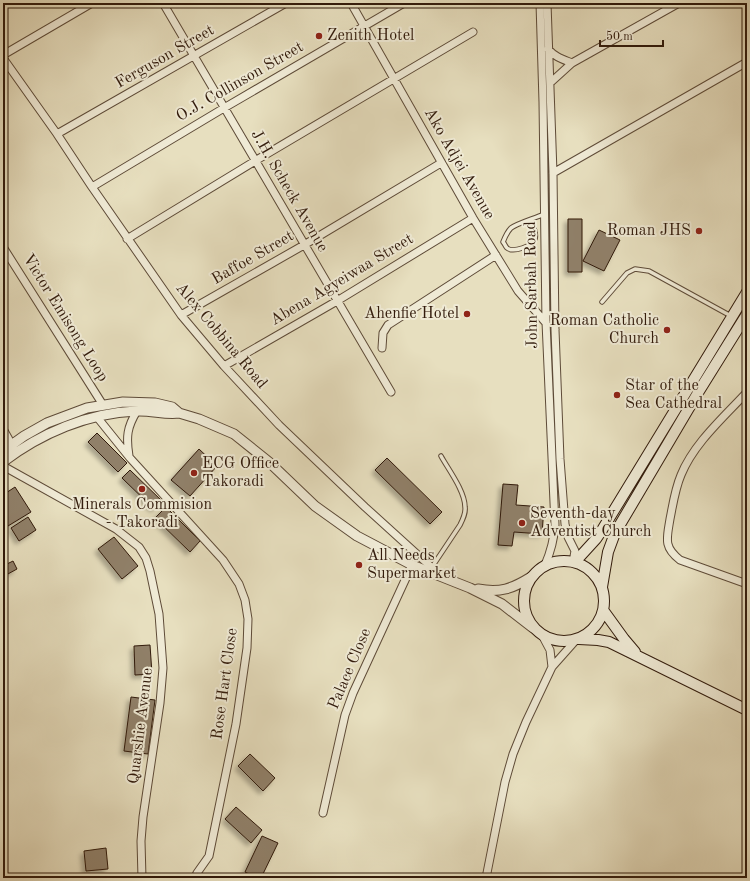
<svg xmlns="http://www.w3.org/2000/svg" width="750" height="881" font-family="'Old Standard TT',serif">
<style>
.building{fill:#908069;stroke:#311a0b;filter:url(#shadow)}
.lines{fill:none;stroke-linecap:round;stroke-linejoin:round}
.service-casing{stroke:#5e4b38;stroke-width:5.5}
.minor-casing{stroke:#5e4b38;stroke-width:9}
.tertiary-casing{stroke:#5e4b38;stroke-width:11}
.secondary-casing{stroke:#311a0b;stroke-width:12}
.service{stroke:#efead5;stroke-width:3.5}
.minor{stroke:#efead5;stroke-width:7}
.tertiary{stroke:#efead5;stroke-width:9}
.secondary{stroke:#efead5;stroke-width:10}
.poi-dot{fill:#8f2418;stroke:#efead5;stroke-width:1.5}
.labels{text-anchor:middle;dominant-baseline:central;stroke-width:4;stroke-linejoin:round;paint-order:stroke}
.poi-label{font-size:16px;fill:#311a0b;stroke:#efead5;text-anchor:start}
.street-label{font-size:16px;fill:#311a0b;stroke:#efead5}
</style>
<defs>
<filter id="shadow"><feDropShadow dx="-3.5" dy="3.5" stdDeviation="2" flood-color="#0004"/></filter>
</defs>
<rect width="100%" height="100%" fill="#e7dfbf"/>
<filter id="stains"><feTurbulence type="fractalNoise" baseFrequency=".005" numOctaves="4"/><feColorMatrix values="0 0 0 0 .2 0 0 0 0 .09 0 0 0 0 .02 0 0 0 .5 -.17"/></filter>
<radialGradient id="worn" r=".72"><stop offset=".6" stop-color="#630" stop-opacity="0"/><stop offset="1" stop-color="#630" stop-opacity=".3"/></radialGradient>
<path class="building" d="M 568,219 L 582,219 L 582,272 L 568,272 Z
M 599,230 L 620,240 L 604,271 L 583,261 Z
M 97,433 L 127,463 L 118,472 L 88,442 Z
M 199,449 L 217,466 L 190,496 L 171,480 Z
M 387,458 L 442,512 L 430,524 L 375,470 Z
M 130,470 L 162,501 L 154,509 L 122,478 Z
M 503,484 L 518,485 L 516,505 L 544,507 L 542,534 L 514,532 L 512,546 L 498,545 Z
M 15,487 L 31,512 L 3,529 L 3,495 Z
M 166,507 L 200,541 L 190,552 L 155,518 Z
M 28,517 L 36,530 L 19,541 L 11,528 Z
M 114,537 L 138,566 L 122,579 L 98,549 Z
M 13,561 L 17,569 L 6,575 L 3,566 Z
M 150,645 L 152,674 L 135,675 L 134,646 Z
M 131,697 L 155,700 L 148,754 L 124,751 Z
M 250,754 L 275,778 L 263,791 L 238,766 Z
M 236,807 L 262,830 L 251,843 L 225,819 Z
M 262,836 L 278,843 L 261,878 L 257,878 L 245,872 Z
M 106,848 L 108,869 L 86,871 L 84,851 Z"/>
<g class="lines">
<defs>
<path id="service" d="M 531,220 C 533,225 537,233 535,239 C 533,246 513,253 507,248 C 505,246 505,244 503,242 C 505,237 507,232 511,228 C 518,223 536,218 544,214
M 602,302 L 627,273 L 635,269 L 649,271 L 731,316
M 432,567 L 460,525 C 463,519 466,513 465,507 C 465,491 448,469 441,456"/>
<path id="minor" d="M 163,3 L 391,392
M 351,3 L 473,218 L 518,291 L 546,323
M 540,3 L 543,102 L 546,322 L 555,525 C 554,540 551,551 545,565
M 547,3 L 553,173 L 555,330 L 560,459 L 565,524 L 568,537 L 575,551 L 573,562
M 548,49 C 555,57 562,59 572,63
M 3,55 L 92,3
M 3,58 L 57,134 L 92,187 L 181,315 L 224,366 L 279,425 L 365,507 L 440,575
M 550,83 L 572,63 L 679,3
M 57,134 L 286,3
M 553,173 L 747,62
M 92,187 L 224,108 L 404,3
M 127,239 L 255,161 L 473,32
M 3,247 L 103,405
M 181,315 L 304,245 L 441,163
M 382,348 L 383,333 L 388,325 L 496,255
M 224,366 L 337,301 L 473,218
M 747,392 C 724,417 694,443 681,475 C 675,489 673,504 670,519 C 667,538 663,547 680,560 L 747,584
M 97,417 L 130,458 L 223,560 L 239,584 L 245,600 L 248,619 L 247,648 L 236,724 L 209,856 L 197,873 L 195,878
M 3,429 L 12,445
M 129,456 C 126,437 127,427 137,411
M 3,466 L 116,529 L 139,547 L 146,558 L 150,571 L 159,614 L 163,668 L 160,703 L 143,817 L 141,841 L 142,878
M 542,635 L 550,650 L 552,667
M 323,813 L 345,715 L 353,693 L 412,565
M 486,878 L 505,782 L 513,754 L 526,722 L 552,667 L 576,640"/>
<path id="tertiary" d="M 3,451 L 24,436 L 47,423 L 87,408 L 123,402 L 155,403 L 172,407 L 179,413 L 199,419 L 234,434 L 269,462 L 315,506 L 357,536 L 412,565 L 470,588 L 502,604 L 533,628
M 3,462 C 41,433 88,413 136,411 C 151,410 165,415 179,413
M 478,589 C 500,593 512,589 531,577"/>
<path id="secondary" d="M524 601a40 40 0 1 1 80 0a40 40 0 1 1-80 0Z
M 575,562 L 596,539 L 602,530 L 747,292
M 602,587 L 608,552 L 615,533 L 699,391 L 747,314
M 603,610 L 624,639 L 635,652
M 579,639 L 598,640 L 609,642 L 747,710"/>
</defs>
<use href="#service" class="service-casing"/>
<use href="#minor" class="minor-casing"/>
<use href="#tertiary" class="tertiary-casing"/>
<use href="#secondary" class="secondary-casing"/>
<use href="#service" class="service"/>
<use href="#minor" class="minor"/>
<use href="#tertiary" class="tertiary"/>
<use href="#secondary" class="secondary"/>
</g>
<g class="poi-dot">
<circle cx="319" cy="36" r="4"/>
<circle cx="699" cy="231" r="4"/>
<circle cx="467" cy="314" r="4"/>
<circle cx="667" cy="330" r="4"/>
<circle cx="617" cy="395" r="4"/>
<circle cx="194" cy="473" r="4"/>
<circle cx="142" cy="489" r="4"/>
<circle cx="522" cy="523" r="4"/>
<circle cx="359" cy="565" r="4"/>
</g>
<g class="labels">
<g class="poi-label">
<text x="327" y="36">Zenith Hotel</text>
<text x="691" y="231" text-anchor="end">Roman JHS</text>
<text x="459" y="314" text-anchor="end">Ahenfie Hotel</text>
<text x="659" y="321" text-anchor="end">Roman Catholic<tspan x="659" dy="18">Church</tspan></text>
<text x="625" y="386">Star of the<tspan x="625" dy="18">Sea Cathedral</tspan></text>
<text x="202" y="464">ECG Office<tspan x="202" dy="18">Takoradi</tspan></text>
<text x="142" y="505" text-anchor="middle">Minerals Commision<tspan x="142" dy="18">- Takoradi</tspan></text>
<text x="530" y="514">Seventh-day<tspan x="530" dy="18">Adventist Church</tspan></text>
<text x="367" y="556">All Needs<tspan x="367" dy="18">Supermarket</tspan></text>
</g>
<g class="street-label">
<text transform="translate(165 57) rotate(-30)">Ferguson Street</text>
<text transform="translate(240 82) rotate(-30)">O.J. Collinson Street</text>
<text transform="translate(459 164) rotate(60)">Ako Adjei Avenue</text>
<text transform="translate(289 191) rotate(60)">J.H. Scheck Avenue</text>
<text transform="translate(253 258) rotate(-30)">Baffoe Street</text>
<text transform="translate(342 280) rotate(-31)">Abena Agyeiwaa Street</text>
<text transform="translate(532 285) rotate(-91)">John Sarbah Road</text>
<text transform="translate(65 318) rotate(58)">Victor Emisong Loop</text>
<text transform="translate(221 336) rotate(50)">Alex Cobbina Road</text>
<text transform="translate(350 669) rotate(-67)">Palace Close</text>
<text transform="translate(225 684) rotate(-82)">Rose Hart Close</text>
<text transform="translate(141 726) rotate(-83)">Quarshie Avenue</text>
</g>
</g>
<rect width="750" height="881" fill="none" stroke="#e7dfbf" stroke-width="16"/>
<rect x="4" y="4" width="742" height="873" fill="none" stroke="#311a0b" stroke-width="2"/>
<rect x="8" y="8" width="734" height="865" fill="none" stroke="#311a0b"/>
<path d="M600 40v6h63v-6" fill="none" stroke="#311a0b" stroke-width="2"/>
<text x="606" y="40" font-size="12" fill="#311a0b" stroke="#efead5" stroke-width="3" paint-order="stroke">50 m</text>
<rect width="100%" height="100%" filter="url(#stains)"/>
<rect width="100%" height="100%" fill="url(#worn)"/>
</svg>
